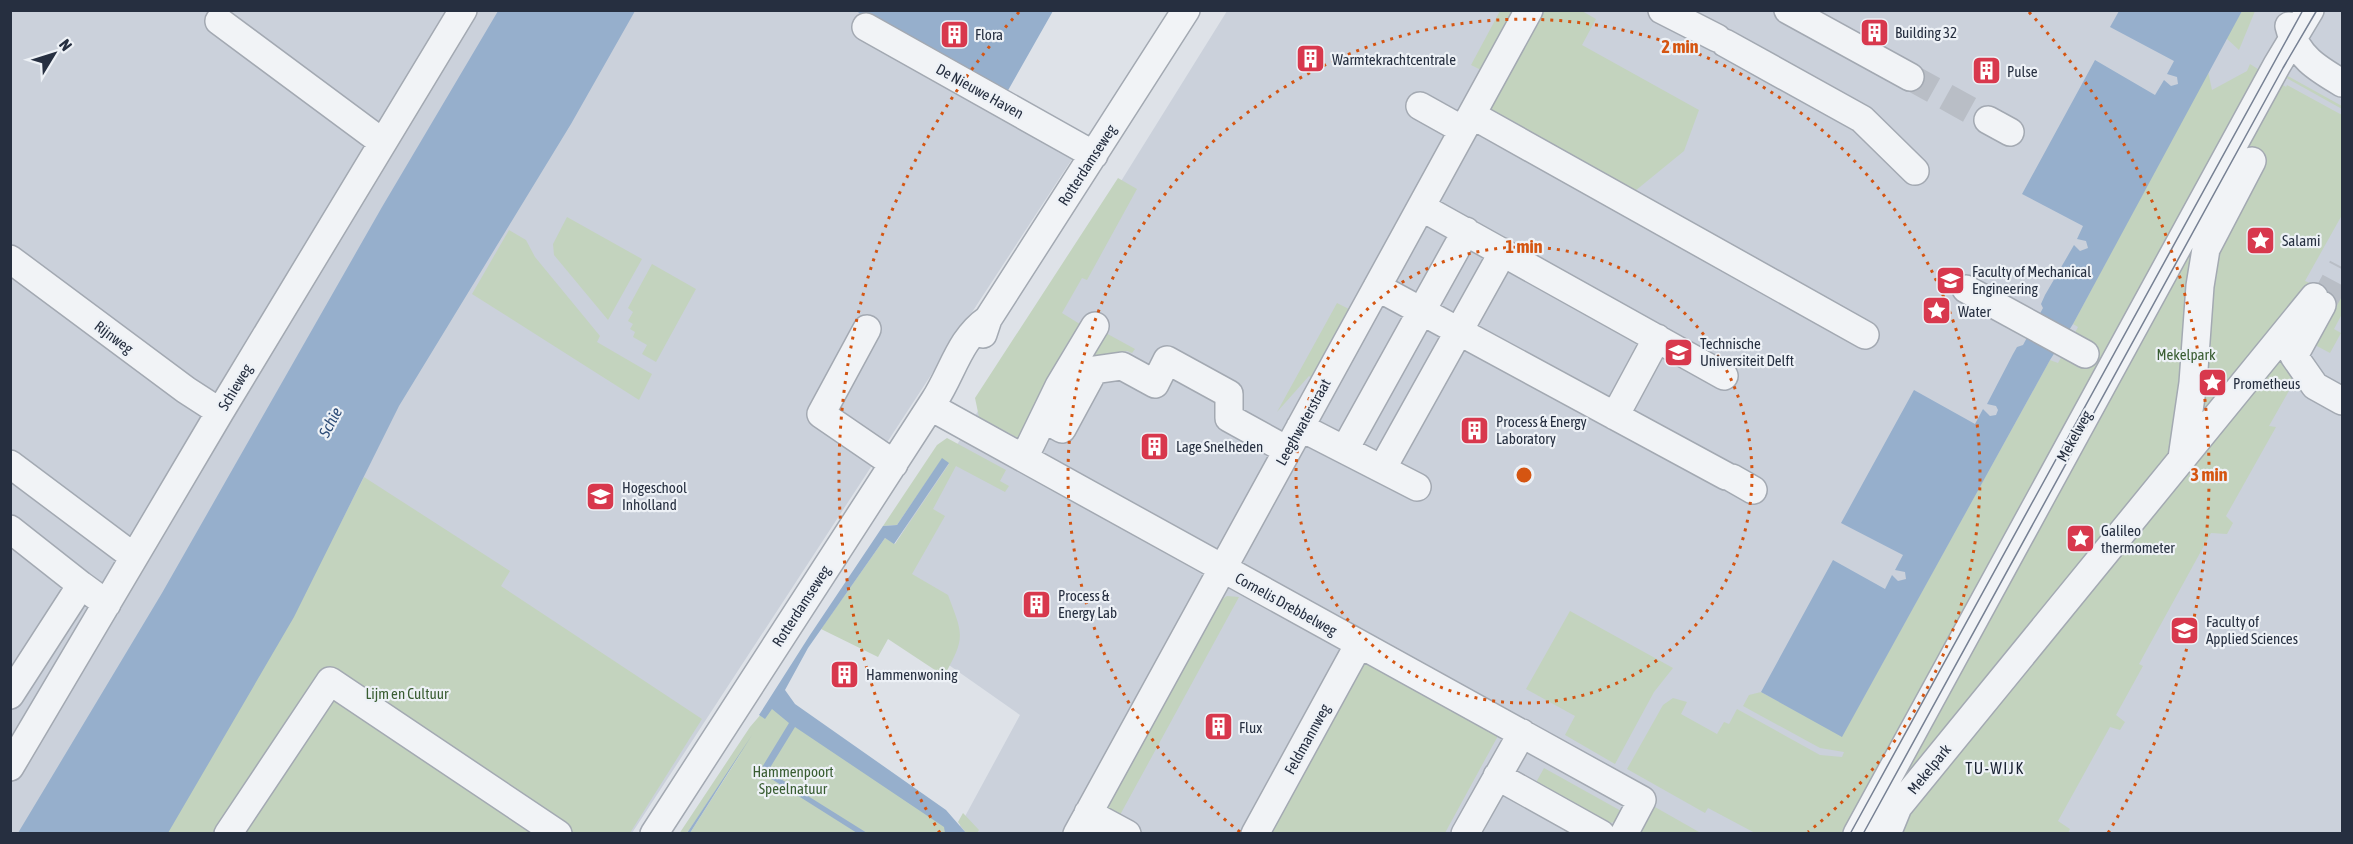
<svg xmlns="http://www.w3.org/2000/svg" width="2353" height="844" font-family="'Asap Condensed',sans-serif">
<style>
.built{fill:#cbd1db}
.green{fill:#c3d3be}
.water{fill:#96afcc}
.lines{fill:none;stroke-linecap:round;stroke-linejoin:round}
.minor-tunnel{stroke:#b9bec6;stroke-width:27;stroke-dasharray:27 14;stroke-linecap:butt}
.minor-casing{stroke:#a3a9b2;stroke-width:30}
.minor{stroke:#f1f3f6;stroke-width:27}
.tram{stroke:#768093;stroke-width:1.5}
.ring{fill:none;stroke:#d55511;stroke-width:3;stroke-dasharray:3 6}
.labels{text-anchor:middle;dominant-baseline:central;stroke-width:4.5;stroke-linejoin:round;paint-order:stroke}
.poi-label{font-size:15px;fill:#262f40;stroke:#edf1f6;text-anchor:start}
.street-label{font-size:15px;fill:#262f40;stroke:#edf1f6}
.park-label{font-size:15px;fill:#395d32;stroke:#edf1f6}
.water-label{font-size:16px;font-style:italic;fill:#2d4c77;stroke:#edf1f6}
.neighbourhood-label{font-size:16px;letter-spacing:1.5px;fill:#182031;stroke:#edf1f6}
.centre{fill:#d55511;stroke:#edf1f6;stroke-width:3}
.ring-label{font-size:18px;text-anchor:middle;font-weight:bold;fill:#d55511;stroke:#edf1f6;stroke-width:4.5;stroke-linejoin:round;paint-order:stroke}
</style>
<rect width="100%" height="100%" fill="#dee2e8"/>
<path class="built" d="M 10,11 L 1030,11 L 994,108 L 1074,156 L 632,833 L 11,833 Z
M 1227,11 L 2342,11 L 2342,833 L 956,833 L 1020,715 L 859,602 Z"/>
<path class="green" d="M 1541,10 L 1582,11 L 1596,19 L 1582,45 L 1699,110 L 1684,151 L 1635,191 L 1507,118 L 1503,123 L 1485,113 Z
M 1500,11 L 1514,11 L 1481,70 L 1471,65 Z
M 2242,11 L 2255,11 L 2239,50 L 2226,38 Z
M 2250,64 L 2286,87 L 2287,85 L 2342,115 L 2342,215 L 2305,281 L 2310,283 L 2299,302 L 2315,341 L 2342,291 L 2342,314 L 2334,329 L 2341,333 L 2330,353 L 2315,345 L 2269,426 L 2276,427 L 2226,516 L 2233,523 L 2227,534 L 2211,533 L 2139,664 L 2143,666 L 2116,715 L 2125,722 L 2120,730 L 2110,727 L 2058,821 L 2070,829 L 2068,833 L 1755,833 L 1708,808 L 1705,813 L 1627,769 L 1663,705 L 1673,698 L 1687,702 L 1681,714 L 1717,734 L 1724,722 L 1729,724 L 1737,709 L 1820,755 L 1842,757 L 1844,752 L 1820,748 L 1743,706 L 1749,695 L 1761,692 L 1842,736 L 2050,360 L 2058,363 L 2078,327 L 2073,324 L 2208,71 L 2212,90 L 2247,71 Z
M 2284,74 L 2342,106 L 2342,109 L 2283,76 Z
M 1118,178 L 1137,189 L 1087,280 L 1082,278 L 1062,313 L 1083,326 L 1068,342 L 1039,394 L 1034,422 L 1018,438 L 979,417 L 975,398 Z
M 567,217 L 642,259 L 608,320 L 554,255 L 553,244 Z
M 509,230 L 526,240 L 535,257 L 600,336 L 597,342 L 652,374 L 639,400 L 472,294 Z
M 652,264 L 696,289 L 656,362 L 642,354 L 647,345 L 633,337 L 635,332 L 630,329 L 633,324 L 628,321 L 633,312 L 628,308 Z
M 1337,303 L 1349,309 L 1312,378 L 1309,376 L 1277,412 Z
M 1104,332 L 1135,349 L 1132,353 L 1127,351 L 1094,359 L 1066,409 Z
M 947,438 L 1006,470 L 1000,481 L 1009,486 L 1005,492 L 956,466 L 933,509 L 945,516 L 912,574 L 948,595 C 963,635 966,637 944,676 L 888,639 L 878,657 L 821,629 L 885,538 L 895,544 L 949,464 L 942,459 L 897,525 L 883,526 L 937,445 Z
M 364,477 L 510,571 L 501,586 L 702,719 L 630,833 L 165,834 L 339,526 Z
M 1227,596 L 1239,597 L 1120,815 L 1106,807 L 1218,602 Z
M 1570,611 L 1673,668 L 1654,692 L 1615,764 L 1565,735 L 1575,716 L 1526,689 Z
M 1361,658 L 1499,734 L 1445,833 L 1266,834 Z
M 774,699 L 956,834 L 690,833 L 743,750 L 687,833 L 679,834 L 750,727 Z
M 1544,768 L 1623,812 L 1615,822 L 1604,824 L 1534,786 Z
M 1655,807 L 1699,832 L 1698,833 L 1640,833 Z
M 963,813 L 979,830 L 977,833 L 966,833 L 958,822 Z"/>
<path class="water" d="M 498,11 L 635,11 L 571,124 L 399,406 L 294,617 L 168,833 L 18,833 L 162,593 L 382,207 Z
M 856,11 L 1053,11 L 1006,94 Z
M 2119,11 L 2242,11 L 2073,324 L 2050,360 L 1842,737 L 1761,692 L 1833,560 L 1885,589 L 1892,575 L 1898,581 L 1906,579 L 1905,572 L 1895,570 L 1903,555 L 1841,523 L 1914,390 L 1975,424 L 1983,409 L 1990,416 L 1996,415 L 1998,410 L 1996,406 L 1987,404 L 2013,354 L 2017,347 L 2023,345 L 2043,308 L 2041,304 L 2045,295 L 2074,245 L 2080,251 L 2088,248 L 2086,241 L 2077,239 L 2083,226 L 2022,194 L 2095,60 L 2155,95 L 2164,80 L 2171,86 L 2178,84 L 2177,77 L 2167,74 L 2174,61 L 2110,27 Z
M 942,458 L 949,463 L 894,544 L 885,538 L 808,648 L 785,690 L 795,704 L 946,810 L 966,833 L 945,833 L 944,827 L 795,727 L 768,771 L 867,833 L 857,833 L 762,773 L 761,769 L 789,723 L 772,709 L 765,719 L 759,715 L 810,635 L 883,526 L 897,525 Z
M 752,735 L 690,833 L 687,833 Z"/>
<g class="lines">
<path class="minor-tunnel" d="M 1910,77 L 1988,120
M 2322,305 L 2342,267"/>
<defs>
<path id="minor" d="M 1662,10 L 1717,38
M 1788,10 L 1910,77
M 219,21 L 382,142
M 2289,26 C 2296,56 2318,69 2342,83
M 866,27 L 1094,155
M 1725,43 L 1862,119 L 1915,171
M 1420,106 L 1463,130
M 1472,115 L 1865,335
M 1988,120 L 2010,132
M 1421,207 L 1724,376
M 10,259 L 186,390 L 220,412
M 1377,287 L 1726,476
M 1966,289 L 2085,354
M 2322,305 L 2294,356 L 2315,386 L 2342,401
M 867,329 L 821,414 L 894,464
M 983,334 L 988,319 L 1186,10
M 931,407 L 1642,800 L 1624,834
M 1615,416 L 1657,338
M 1044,419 L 1062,429 L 1094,370 L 1122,366 L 1155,384 L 1167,360 L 1229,394 L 1229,418 L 1287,450
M 1300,427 L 1417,487
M 1345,449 L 1466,231
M 1024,458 L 1059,386 L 1095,326
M 2182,458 L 2193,383 L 2200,286 L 2206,249 L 2252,161
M 10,464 L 134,557
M 1382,469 L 1503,252
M 1732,478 L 1753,490
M 10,529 L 81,585
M 10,695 L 81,585 L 107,604
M 10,767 L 220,412 L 463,10
M 1497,776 L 1601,834
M 1088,813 L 1127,834
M 228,834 L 330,681 L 558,834
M 654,834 L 934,401 C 953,372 959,339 988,319
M 1077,834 L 1529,10
M 1255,834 L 1359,644
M 1465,834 L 1522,733
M 1857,834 L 2277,65 L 2310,10
M 1887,834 L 1898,807 L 2314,297"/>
</defs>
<use href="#minor" class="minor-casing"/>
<use href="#minor" class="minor"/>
<path class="tram" d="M 1850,834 L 2303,10
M 1863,834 L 2283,68 L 2317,10"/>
</g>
<g class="ring">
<circle cx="1524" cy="475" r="228"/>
<path d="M1240 832A456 456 0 1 1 1808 832"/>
<path d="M940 833A685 685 0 0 1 1019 12M2029 12A685 685 0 0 1 2108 833"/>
</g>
<defs>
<symbol id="building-square" viewBox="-11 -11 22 22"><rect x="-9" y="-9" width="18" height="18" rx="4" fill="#d8384d" stroke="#edf1f6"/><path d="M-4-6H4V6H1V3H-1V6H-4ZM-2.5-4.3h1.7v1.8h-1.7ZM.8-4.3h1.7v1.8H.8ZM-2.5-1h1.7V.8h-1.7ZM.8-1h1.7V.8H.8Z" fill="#fff"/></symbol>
<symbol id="sight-square" viewBox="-11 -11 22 22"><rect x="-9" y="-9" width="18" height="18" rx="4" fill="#d8384d" stroke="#edf1f6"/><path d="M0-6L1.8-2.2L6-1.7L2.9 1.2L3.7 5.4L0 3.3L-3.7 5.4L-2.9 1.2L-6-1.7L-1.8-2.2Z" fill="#fff"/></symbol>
<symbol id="university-square" viewBox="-11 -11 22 22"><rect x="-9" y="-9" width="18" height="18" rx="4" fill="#d8384d" stroke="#edf1f6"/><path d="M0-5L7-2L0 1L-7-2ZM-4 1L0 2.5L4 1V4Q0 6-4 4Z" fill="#fff"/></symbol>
</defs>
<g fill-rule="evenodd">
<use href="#building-square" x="1858" y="16" width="33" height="33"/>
<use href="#building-square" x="938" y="18" width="33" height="33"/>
<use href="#building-square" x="1294" y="42" width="33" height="33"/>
<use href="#building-square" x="1970" y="54" width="33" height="33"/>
<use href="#sight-square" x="2244" y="224" width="33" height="33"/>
<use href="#university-square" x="1934" y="264" width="33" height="33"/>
<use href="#sight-square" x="1920" y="294" width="33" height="33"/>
<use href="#university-square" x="1662" y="336" width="33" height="33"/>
<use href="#sight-square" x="2196" y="366" width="33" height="33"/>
<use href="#building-square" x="1458" y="414" width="33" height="33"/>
<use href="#building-square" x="1138" y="430" width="33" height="33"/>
<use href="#university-square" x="584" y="480" width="33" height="33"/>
<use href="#sight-square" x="2064" y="522" width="33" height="33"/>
<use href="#building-square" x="1020" y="588" width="33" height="33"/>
<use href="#university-square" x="2168" y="614" width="33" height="33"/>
<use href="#building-square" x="828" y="658" width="33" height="33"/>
<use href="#building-square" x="1202" y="710" width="33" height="33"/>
</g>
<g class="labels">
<g class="poi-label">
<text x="1895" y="32">Building 32</text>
<text x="975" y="34">Flora</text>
<text x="1332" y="59">Warmtekrachtcentrale</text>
<text x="2007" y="71">Pulse</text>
<text x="2282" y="240">Salami</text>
<text x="1972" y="271">Faculty of Mechanical<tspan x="1972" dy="17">Engineering</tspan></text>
<text x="1958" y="311">Water</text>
<text x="1700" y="343">Technische<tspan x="1700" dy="17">Universiteit Delft</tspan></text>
<text x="2233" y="383">Prometheus</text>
<text x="1496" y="421">Process &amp; Energy<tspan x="1496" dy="17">Laboratory</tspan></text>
<text x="1176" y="446">Lage Snelheden</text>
<text x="622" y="487">Hogeschool<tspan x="622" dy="17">Inholland</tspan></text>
<text x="2101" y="530">Galileo<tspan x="2101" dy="17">thermometer</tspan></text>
<text x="1058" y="595">Process &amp;<tspan x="1058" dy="17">Energy Lab</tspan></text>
<text x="2206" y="621">Faculty of<tspan x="2206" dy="17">Applied Sciences</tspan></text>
<text x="866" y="674">Hammenwoning</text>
<text x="1239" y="727">Flux</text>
</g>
<g class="street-label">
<text transform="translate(980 91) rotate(29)">De Nieuwe Haven</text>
<text transform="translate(1087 165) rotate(-57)">Rotterdamseweg</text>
<text transform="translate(114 337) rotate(37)">Rijnweg</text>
<text transform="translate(235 387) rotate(-59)">Schieweg</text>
<text transform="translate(1303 422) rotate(-61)">Leeghwaterstraat</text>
<text transform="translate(2074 436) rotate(-61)">Mekelweg</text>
<text transform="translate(1286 604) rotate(29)">Cornelis Drebbelweg</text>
<text transform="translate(801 606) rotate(-57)">Rotterdamseweg</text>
<text transform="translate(1307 739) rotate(-61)">Feldmannweg</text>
<text transform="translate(1929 769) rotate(-51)">Mekelpark</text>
</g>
<g class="park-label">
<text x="2186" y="354">Mekelpark</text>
<text x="407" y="693">Lijm en Cultuur</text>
<text x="793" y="771">Hammenpoort<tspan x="793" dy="17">Speelnatuur</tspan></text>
</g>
<g class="water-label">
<text transform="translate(330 422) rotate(-62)">Schie</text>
</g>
<g class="neighbourhood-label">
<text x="1995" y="768">TU-WIJK</text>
</g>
</g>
<circle cx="1524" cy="475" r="9" class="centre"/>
<g class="ring-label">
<text x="1680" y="53">2 min</text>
<text x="1524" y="253">1 min</text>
<text x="2209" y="481">3 min</text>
</g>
<rect width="2353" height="844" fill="none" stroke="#262f40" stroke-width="24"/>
<g transform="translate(54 54) rotate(52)" stroke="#edf1f6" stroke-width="4.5" paint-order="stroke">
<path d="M0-4.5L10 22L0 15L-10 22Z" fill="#262f40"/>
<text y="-9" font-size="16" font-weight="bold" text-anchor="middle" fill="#262f40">N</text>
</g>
</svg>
